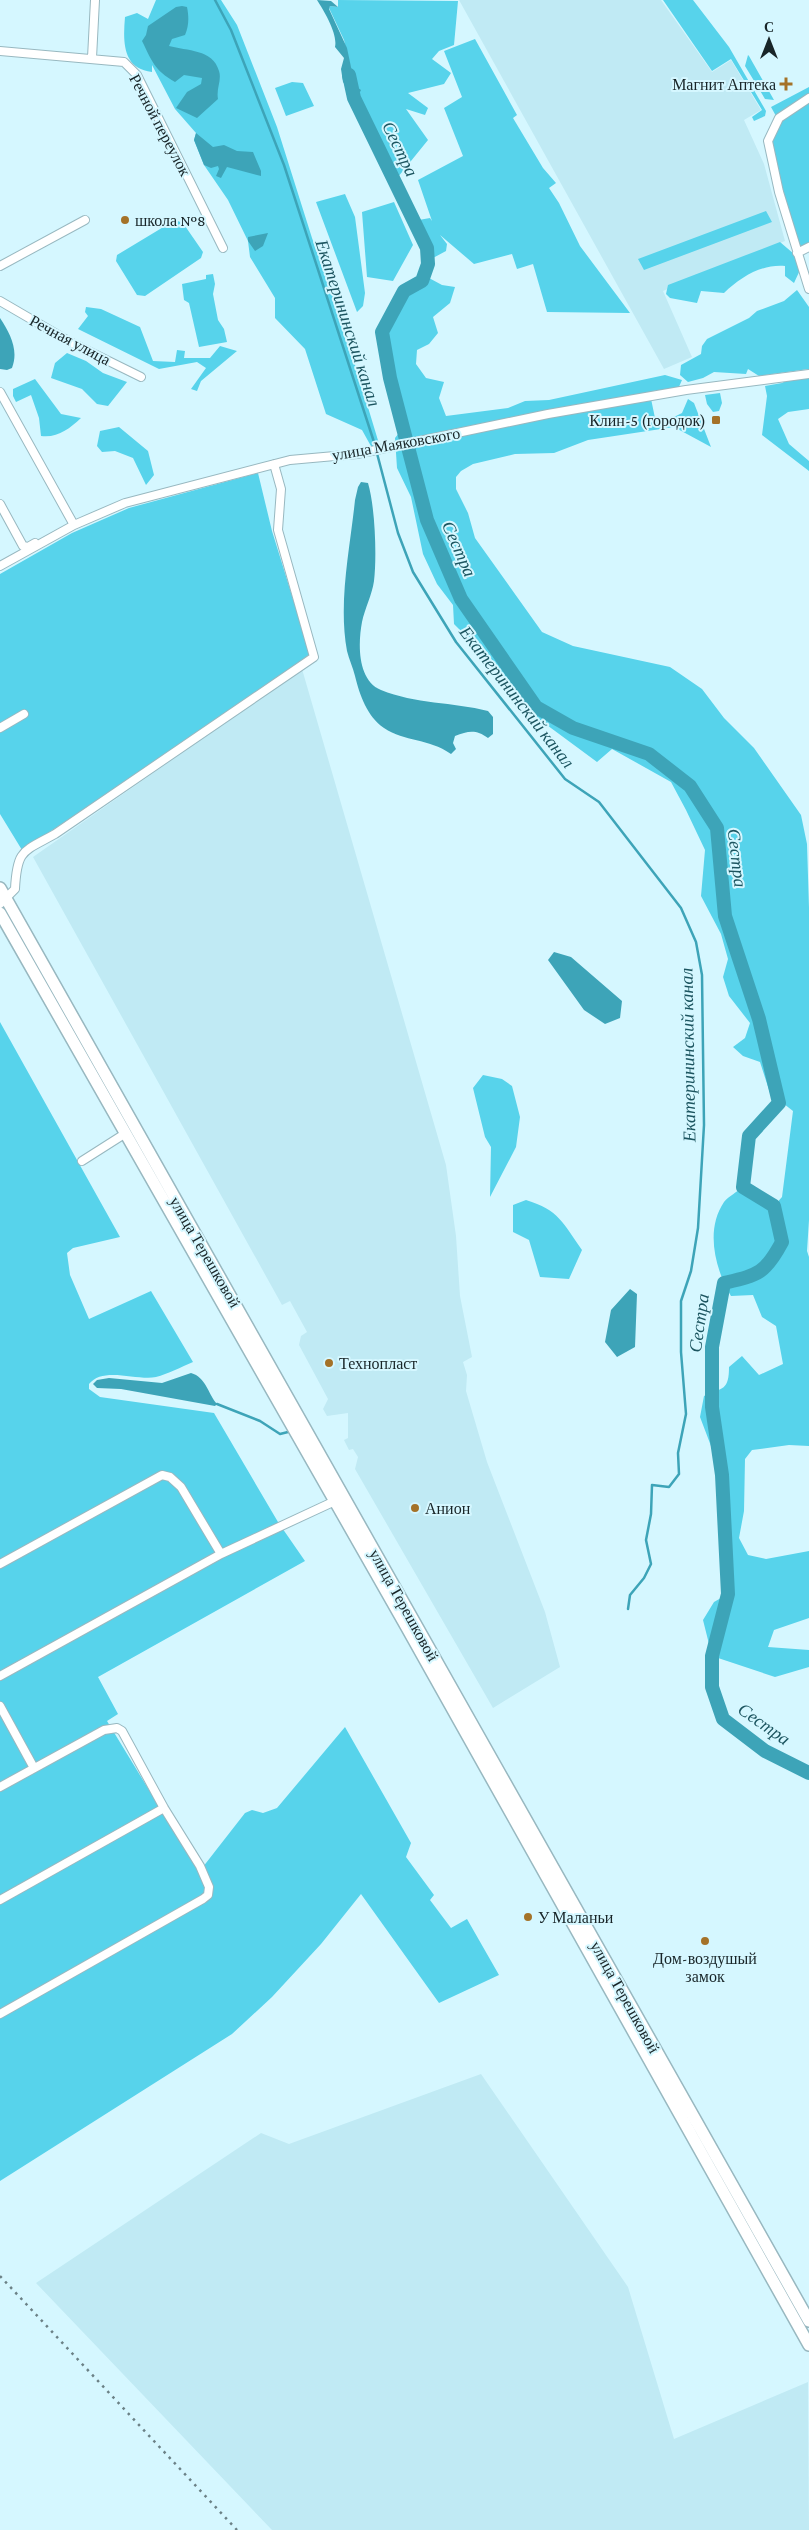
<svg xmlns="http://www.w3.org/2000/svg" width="809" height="2530" font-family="'Crimson Pro',serif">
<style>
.built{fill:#c0eaf4}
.green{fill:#57d3eb}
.water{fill:#3da4b8}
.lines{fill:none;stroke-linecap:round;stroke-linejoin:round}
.stream{stroke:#3da4b8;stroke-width:2.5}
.river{stroke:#3da4b8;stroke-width:14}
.minor-casing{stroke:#98b8c0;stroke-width:10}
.highway-casing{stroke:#98b8c0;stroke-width:14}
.minor{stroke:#fff;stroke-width:8}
.highway{stroke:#fff;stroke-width:11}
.rail{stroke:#6b8186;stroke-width:2.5;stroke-dasharray:2.5 5;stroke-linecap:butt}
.poi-dot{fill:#a47228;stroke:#d5f7ff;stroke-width:2}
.labels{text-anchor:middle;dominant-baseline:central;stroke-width:4;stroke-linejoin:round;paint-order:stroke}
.poi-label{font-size:16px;fill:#182528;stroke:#d5f7ff;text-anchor:start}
.street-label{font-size:16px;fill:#182528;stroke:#d5f7ff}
.water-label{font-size:18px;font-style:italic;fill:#1c5560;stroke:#d5f7ff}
</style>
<rect width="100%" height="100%" fill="#d5f7ff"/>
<path class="built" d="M 459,0 L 661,0 L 712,72 L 731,60 L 761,110 L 744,120 L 764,164 L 785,241 L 663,291 L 692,357 L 664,369 Z
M 302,669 L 446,1165 L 456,1236 L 460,1296 L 472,1357 L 463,1362 L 467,1375 L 466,1391 L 487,1462 L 545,1612 L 560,1667 L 493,1708 L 355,1469 L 358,1457 L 353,1449 L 349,1450 L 344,1440 L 348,1438 L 348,1413 L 327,1416 L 323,1409 L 328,1399 L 299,1345 L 301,1336 L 307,1332 L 290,1301 L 282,1305 L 33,857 Z
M 481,2074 L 628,2287 L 674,2439 L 808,2382 L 809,2530 L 272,2530 L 36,2283 L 261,2133 L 289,2144 Z"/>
<path class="green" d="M 156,0 L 221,0 L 237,25 L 277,127 L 312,238 L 344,328 L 380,447 L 372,448 L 362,430 L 326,414 L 305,349 L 275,318 L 275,298 L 250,257 L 248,241 L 228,200 L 204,165 L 194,140 L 196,133 L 175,109 L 152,65 L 152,72 C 122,69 123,41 125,17 L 137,13 L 148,19 Z
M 338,0 L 458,1 L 454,45 L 439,51 L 432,59 L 451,73 L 444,84 L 408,93 L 428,108 L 425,115 L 406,109 L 428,140 L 398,177 L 356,94 L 360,92 L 355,86 L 344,40 L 329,8 L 330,6 L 338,7 Z
M 663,0 L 693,0 L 729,47 L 766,111 L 765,116 L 754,121 L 752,117 L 762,110 L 731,59 L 712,71 Z
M 475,39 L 517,115 L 513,118 L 543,168 L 556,183 L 549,188 L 559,203 L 580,246 L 630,313 L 547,312 L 533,264 L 517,269 L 512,254 L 474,264 L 440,235 L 447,244 L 446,251 L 433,258 L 429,278 L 442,285 L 455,287 L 450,303 L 433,317 L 438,333 L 429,344 L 417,350 L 416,364 L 426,378 L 444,382 L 439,398 L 446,416 L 508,408 L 525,401 L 549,400 L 665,375 L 682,380 L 678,389 L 653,391 L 650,394 L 655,418 L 672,418 L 682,413 L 688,399 L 694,403 L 711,447 L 674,427 L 588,440 L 554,453 L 515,454 L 473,464 L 461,471 L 456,477 L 456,489 L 468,513 L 475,538 L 542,632 L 573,646 L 670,667 L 702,689 L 724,718 L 754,748 L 801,815 L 807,844 L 809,908 L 809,1220 L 807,1251 L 809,1257 L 809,1446 L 789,1445 L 752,1450 L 745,1459 L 744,1511 L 739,1538 L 748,1555 L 766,1559 L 809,1551 L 809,1618 L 774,1630 L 768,1647 L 809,1650 L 809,1667 L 775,1677 L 712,1656 L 703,1620 L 714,1602 L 728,1594 L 722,1475 L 700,1417 L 704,1396 C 723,1388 729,1390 729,1367 L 742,1356 L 759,1375 L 783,1364 L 776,1326 L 762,1317 L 753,1295 L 731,1296 C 715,1269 705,1230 724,1202 C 729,1196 737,1192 743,1187 L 774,1206 L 782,1197 L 793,1111 L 770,1093 L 760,1062 L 743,1056 L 733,1047 L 745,1038 L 750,1023 L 729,996 L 723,977 L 728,959 L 721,934 L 701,896 L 705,850 L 686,810 L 671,782 L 612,749 L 597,762 L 532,714 L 478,641 L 465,635 L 454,624 L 453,605 L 437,584 L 423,554 L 411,497 L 397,468 L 395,438 L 403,428 L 390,378 L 382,332 L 404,291 L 422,281 C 429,260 428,240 413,221 L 430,218 L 432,221 L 418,180 L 463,156 L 444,108 L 462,97 L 444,51 Z
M 748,55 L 749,56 L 774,100 L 765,99 L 745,66 Z
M 292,82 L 303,83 L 314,106 L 286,116 L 275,88 Z
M 809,87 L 809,95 L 776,116 L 771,107 Z
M 809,99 L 809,245 L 798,252 L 769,141 L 780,118 Z
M 345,194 L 355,217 L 365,293 L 363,306 L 357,312 L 316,202 Z
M 394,202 L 413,245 L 393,281 L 367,277 L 362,212 Z
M 766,211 L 772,222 L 644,270 L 638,259 Z
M 175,220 L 183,223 L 203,252 L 201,258 L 145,296 L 137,295 L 116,261 L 117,255 Z
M 780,242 L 794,254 L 800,270 L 794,283 L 785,276 L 785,266 C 761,264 741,277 724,293 L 701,291 L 697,303 L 670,298 L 666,294 L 668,285 Z
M 213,274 L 215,284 L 213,294 L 218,320 L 224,329 L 227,342 L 199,347 L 189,303 L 184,300 L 182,284 L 206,279 L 206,275 Z
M 797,290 L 809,307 L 809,369 L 759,376 L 748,369 L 746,374 L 714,372 L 703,378 L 688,382 L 680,375 L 681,365 L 701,354 L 702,346 L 707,339 L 749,318 L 757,311 L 784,301 Z
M 86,307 L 101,309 L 140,327 L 153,361 L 175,362 L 177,350 L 185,351 L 184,358 L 210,358 L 220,346 L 237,351 L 201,381 L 197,391 L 191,389 L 206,368 L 197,362 L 159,369 L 78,329 L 88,316 L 85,312 Z
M 67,353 L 86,361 L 103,373 L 127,382 L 108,406 L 97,404 L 82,389 L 51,378 L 55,363 Z
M 791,378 L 809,379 L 809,409 L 788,412 L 778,419 L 789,444 L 809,461 L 809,471 L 762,435 L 767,396 L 765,386 L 782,383 Z
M 35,379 L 61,414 L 81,418 C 69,429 58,438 41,436 L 39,418 L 31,395 L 16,402 L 13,396 L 13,389 Z
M 720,393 L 722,403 L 719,411 L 713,412 L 707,404 L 705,395 Z
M 119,427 L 148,451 L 154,475 L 146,485 L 133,458 L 115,451 L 102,452 L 97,446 L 100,431 Z
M 258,473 L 272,531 L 310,654 L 190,740 L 22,850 L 0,814 L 0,574 L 72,533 L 129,508 Z
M 0,1022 L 120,1237 L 73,1248 L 67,1253 L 70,1275 L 89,1319 L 151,1291 L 193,1362 C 181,1367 168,1374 156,1377 C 137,1381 103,1366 89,1384 L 89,1389 L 100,1397 L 214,1413 L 278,1522 L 305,1561 L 98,1677 L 118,1714 L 107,1721 L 199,1872 L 245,1813 L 252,1810 L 263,1813 L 277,1808 L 345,1727 L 411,1843 L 406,1857 L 434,1895 L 430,1900 L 451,1928 L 467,1919 L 499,1975 L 439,2003 L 361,1894 L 321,1944 L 272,1997 L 232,2034 L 0,2181 Z
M 483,1075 L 502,1079 L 512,1086 L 520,1117 L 516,1147 L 490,1197 L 491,1147 L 485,1137 L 473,1088 Z
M 526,1200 C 559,1210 563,1223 582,1250 L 569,1279 L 540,1277 L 529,1240 L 513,1232 L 513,1205 Z"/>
<path class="water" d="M 317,0 L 331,1 L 338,7 L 330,6 L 329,9 L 347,48 L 355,86 L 361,90 L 360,92 L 351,91 L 343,82 L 341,69 L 344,58 L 335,47 C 338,34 324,11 317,0 Z
M 182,6 L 187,7 C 189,17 189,26 185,35 L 172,39 L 169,46 C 187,51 213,49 219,71 C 222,80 216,89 218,99 L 197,118 L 176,108 L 187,92 L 201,84 L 202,78 L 184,75 L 175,82 C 154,70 152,61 142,41 L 146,35 L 148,26 L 176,7 Z
M 196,133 L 213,147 L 224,145 L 237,151 L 253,152 L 261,171 L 261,176 L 227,167 L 221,178 L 216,176 L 219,169 L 218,166 L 211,168 L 204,165 L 194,140 Z
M 268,233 L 263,246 L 255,251 L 248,241 L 248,237 Z
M 0,318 C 10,333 19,350 12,368 L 7,370 L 0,369 Z
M 361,482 L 368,483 C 375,506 377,557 374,581 C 372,595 365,608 362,622 C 358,643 357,680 381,690 C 415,704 453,702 488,711 L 493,717 L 493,734 L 488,738 C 476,729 468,731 455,736 L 453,743 L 456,749 L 451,754 C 428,738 405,742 384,728 C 367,716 360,696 355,676 C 353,668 349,659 347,651 C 338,602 350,549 355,500 L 358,487 Z
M 554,952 L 571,957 L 622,1001 L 620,1018 L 605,1024 L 584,1010 L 548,960 Z
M 630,1289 L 637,1294 L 635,1347 L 617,1357 L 605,1342 L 611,1310 Z
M 191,1373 C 206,1377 208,1394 217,1404 L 215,1406 L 121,1389 L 97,1388 L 93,1384 L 97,1380 L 109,1378 L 162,1383 Z"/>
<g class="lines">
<path class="stream" d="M 215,0 L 231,30 L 284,165 L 374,442 L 398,533 L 413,572 L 456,642 L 565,779 L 599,802 L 681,908 L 696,942 L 702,975 L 704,1125 L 698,1228 L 691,1271 L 681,1301 L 681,1352 L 686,1414 L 678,1453 L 679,1474 L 669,1487 L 652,1485 L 651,1514 L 646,1540 L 651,1564 L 644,1578 L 630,1595 L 628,1609
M 217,1404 L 260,1421 L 280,1434 L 288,1432"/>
<path class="river" d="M 349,75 L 354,98 L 427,248 L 428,264 L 422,281 L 404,291 L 382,332 L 390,378 L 427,520 L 461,599 L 536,707 L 573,728 L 649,754 L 690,786 L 717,828 L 725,916 L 759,1019 L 779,1103 L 749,1136 L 743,1187 L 774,1206 L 782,1242 C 765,1274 758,1275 724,1283 L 712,1347 L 712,1407 L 722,1475 L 728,1594 L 712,1656 L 712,1687 L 723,1719 L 765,1751 L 809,1773"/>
<defs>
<path id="minor" d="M 0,51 L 124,62 L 137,75 L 223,248
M 92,58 L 95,0
M 809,98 L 779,118 L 768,141 L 779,192 L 809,289
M 797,253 L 809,247
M 0,266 L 85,220
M 0,301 L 72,343 L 141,377
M 0,392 L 74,525
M 0,504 L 23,546 L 28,547 L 35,543
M 0,566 L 74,525 L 125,503 L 290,460 L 357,454 L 548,414 L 686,390 L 809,374
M 0,728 L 24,714
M 0,904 L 15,889 C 17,849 23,852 55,834 L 314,657 L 278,530 L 281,489 L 274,464
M 82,1161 L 126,1133
M 0,1564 L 162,1475 L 170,1477 L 181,1487 L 221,1554
M 0,1676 L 221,1554 L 335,1501
M 0,1706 L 34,1768
M 0,1787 L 104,1730 L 117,1728 L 122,1731 L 164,1808 L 200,1866 L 209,1887 L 208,1895 L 203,1899 L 0,2014
M 0,1900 L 164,1808"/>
<path id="highway" d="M 0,888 L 809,2321
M 0,913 L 406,1626 L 809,2345"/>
</defs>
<use href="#minor" class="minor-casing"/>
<use href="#highway" class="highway-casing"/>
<use href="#minor" class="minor"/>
<use href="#highway" class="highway"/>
<path class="rail" d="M 0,2276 L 237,2530"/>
</g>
<g class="poi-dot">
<path d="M783.5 76.5h5v5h5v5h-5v5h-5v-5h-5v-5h5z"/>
<circle cx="125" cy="220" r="5"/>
<rect x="711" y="415" width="10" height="10" rx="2.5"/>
<circle cx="329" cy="1363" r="5"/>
<circle cx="415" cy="1508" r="5"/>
<circle cx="528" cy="1917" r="5"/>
<circle cx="705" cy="1941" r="5"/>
</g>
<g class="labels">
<g class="poi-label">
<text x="776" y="84" text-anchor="end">Магнит Аптека</text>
<text x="135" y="220">школа №8</text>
<text x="706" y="420" text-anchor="end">Клин-5 (городок)</text>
<text x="339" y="1363">Технопласт</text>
<text x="425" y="1508">Анион</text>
<text x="538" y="1917">У Маланьи</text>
<text x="705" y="1958" text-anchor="middle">Дом-воздушый<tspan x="705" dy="18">замок</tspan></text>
</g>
<g class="street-label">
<text transform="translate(160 125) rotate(62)">Речной переулок</text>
<text transform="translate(70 340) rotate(28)">Речная улица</text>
<text transform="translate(396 444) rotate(-10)">улица Маяковского</text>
<text transform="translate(205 1252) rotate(60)">улица Терешковой</text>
<text transform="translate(404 1605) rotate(61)">улица Терешковой</text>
<text transform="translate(625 1997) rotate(61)">улица Терешковой</text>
</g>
<g class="water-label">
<text transform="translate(400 149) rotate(64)">Сестра</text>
<text transform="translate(348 323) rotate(72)">Екатерининский канал</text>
<text transform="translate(459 549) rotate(66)">Сестра</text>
<text transform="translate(517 697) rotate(52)">Екатерининский канал</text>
<text transform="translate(737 858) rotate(83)">Сестра</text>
<text transform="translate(688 1055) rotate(-91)">Екатерининский канал</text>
<text transform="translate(699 1323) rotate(-82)">Сестра</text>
<text transform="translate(764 1724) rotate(35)">Сестра</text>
</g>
</g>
<g transform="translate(769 40)" stroke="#d5f7ff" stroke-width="4" paint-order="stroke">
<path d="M0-4L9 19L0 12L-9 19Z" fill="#182528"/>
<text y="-8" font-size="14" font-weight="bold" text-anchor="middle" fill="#182528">С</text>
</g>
</svg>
